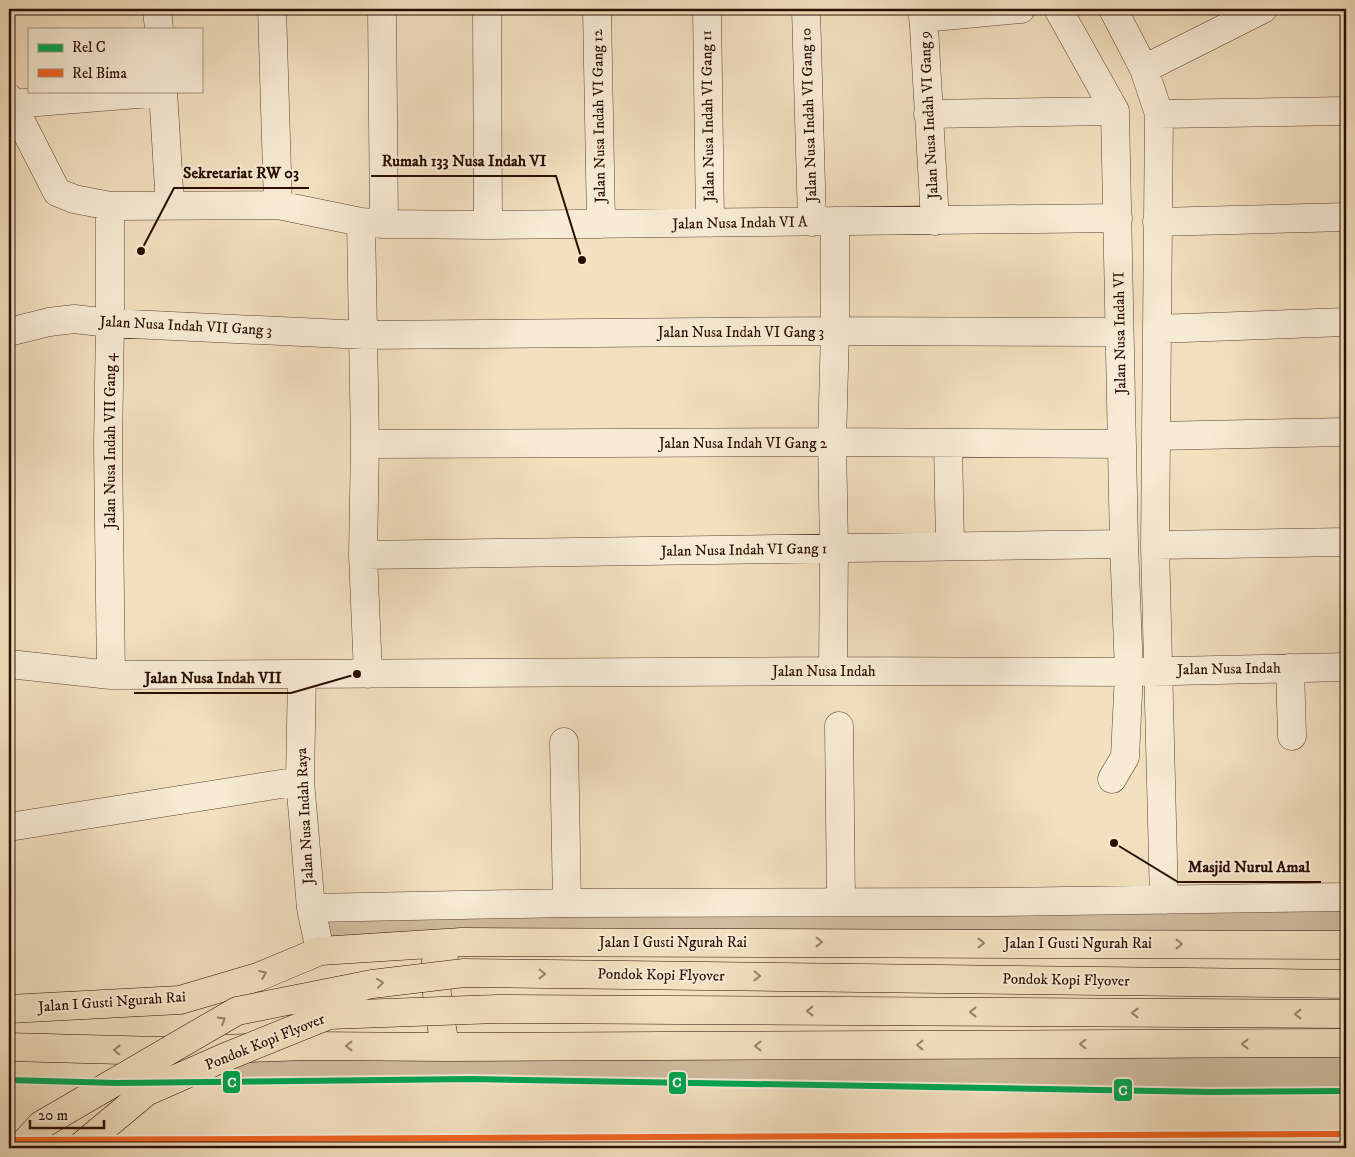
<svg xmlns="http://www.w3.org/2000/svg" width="1355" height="1157" font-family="'IM FELL DW Pica',serif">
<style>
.green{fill:#d0bc9f;stroke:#7e6550}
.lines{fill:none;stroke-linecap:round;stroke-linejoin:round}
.minor-casing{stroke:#5d4231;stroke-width:29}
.major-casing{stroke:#2b0e02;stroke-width:29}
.minor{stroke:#f7ebd5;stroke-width:28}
.major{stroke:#f2e0bf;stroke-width:28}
.major-bridge-casing{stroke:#2b0e02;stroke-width:29;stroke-linecap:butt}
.major-bridge{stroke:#f2e0bf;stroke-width:28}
.rail-1-casing{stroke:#f7ebd5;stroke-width:10}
.rail-2-casing{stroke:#f7ebd5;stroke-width:10}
.rail-1{stroke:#00a651;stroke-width:6}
.rail-2{stroke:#f26522;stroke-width:6}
.oneway{stroke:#98826a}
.labels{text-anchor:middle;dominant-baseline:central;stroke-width:4;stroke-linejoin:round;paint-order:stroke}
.street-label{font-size:15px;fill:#2b0e02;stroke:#f7ebd5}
.leader{fill:none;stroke:#2b0e02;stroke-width:2}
.callout-dot{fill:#2b0e02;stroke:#f7ebd5;stroke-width:2}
.callout-label{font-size:16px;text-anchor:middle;font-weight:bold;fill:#2b0e02;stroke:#f7ebd5;stroke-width:4;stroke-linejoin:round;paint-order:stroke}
.line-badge{stroke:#f7ebd5;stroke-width:2}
.badge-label{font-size:14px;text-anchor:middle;font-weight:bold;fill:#fff}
</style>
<rect width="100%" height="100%" fill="#f2e0bf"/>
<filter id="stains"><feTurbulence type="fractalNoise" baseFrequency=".004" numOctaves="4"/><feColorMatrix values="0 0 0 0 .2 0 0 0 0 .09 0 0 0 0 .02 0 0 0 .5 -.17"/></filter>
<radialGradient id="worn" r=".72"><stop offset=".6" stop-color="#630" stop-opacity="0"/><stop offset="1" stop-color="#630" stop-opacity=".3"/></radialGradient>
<path class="green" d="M 1346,898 L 1346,945 L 320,951 L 311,908 Z
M 1346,1043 L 1346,1089 L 248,1081 L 223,1058 Z"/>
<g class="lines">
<defs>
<path id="minor" d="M 157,9 L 159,29
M 272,9 L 278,205
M 382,9 L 384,224
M 487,9 L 488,225
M 597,9 L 601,224
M 707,9 L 710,223
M 806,9 L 812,222
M 923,9 L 935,221
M 1058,9 L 1115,111 L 1124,544 L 1129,672 L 1125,757 L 1112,779
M 1113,9 L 1144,69 L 1159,114 L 1155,545 L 1164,900
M 923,18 L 1021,9
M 1144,69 L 1263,9
M 163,91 L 170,205
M 9,98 L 57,192 L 74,199 L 110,206 L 278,205 L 361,222 L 384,224 L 488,225 L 1118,218
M 12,104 L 163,92
M 928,114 L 1115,111
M 1159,114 L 1346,111
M 110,206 L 110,323 L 108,446 L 111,675
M 361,222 L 365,444 L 363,555 L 368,674
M 1157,222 L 1346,217
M 1157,329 L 1346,322
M 9,332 L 49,322 L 74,319 L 110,323 L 364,335 L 835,331 L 1119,332
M 1156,436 L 1346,432
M 948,443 L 950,546
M 365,444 L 832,442 L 1122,444
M 1155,545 L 1346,542
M 363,555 L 1124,544
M 9,664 L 111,675 L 833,671 L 1129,672 L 1346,667
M 1290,668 L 1292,736
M 833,671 L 834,548 L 832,442 L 835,331 L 835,221
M 302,674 L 300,781 L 311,908 L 320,951
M 839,726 L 841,902
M 564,742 L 567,903
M 9,827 L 300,781
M 311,908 L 567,903 L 993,902 L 1346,897"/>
<path id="major" d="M 444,956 L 436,961 C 435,991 439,1018 446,1047
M 9,1009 L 180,1000 L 258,977 L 320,951 L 462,942 L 1346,945
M 9,1047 L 160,1051 L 309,1046 L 446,1047 L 1346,1043"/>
</defs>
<use href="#minor" class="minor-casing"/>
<use href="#major" class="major-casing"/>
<use href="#minor" class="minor"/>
<use href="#major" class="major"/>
<defs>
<path id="major-bridge" d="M 20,1148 L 41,1125 L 237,1011 L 372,984 L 464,973 L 1346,984
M 79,1148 L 146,1092 L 223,1058 L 329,1015 L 497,1009 L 1346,1014"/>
</defs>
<use href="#major-bridge" class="major-bridge-casing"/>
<use href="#major-bridge" class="major-bridge"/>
<defs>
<path id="rail-1" d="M 9,1080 L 117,1083 L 471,1079 L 1211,1092 L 1346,1091"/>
<path id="rail-2" d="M 9,1140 L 1346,1134"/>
</defs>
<use href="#rail-1" class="rail-1-casing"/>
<use href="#rail-2" class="rail-2-casing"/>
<use href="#rail-1" class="rail-1"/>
<use href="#rail-2" class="rail-2"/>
</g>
<defs><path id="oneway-chevron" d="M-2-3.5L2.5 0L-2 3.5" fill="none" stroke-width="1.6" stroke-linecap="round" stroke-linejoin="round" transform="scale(1.25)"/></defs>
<g class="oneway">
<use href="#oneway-chevron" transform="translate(819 942)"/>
<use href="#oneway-chevron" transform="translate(981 943)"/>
<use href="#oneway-chevron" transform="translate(1179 944)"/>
<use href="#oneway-chevron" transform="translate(263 974) rotate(-22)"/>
<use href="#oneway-chevron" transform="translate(542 974) rotate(1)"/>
<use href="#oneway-chevron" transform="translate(757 976) rotate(1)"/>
<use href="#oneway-chevron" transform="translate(380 983) rotate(-7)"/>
<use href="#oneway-chevron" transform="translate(810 1011) rotate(-180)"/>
<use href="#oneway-chevron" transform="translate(973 1012) rotate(-180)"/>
<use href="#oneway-chevron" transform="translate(1135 1013) rotate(-180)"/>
<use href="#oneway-chevron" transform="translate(1298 1014) rotate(-180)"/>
<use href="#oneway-chevron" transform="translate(222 1020) rotate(-30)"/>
<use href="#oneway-chevron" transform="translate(1083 1044) rotate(180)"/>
<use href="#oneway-chevron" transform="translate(1245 1044) rotate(180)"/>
<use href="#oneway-chevron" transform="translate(920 1045) rotate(180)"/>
<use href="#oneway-chevron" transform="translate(349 1046) rotate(180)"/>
<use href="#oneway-chevron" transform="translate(758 1046) rotate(180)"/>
<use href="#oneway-chevron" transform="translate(117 1050) rotate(-179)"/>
</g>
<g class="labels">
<g class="street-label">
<text transform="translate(809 115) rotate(-92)">Jalan Nusa Indah VI Gang 10</text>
<text transform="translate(929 115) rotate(-93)">Jalan Nusa Indah VI Gang 9</text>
<text transform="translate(599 116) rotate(-91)">Jalan Nusa Indah VI Gang 12</text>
<text transform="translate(708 116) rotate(-91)">Jalan Nusa Indah VI Gang 11</text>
<text transform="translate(740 223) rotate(-1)">Jalan Nusa Indah VI A</text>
<text transform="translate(186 326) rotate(3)">Jalan Nusa Indah VII Gang 3</text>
<text x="741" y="332">Jalan Nusa Indah VI Gang 3</text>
<text transform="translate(1120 333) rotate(-91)">Jalan Nusa Indah VI</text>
<text transform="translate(110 441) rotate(-90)">Jalan Nusa Indah VII Gang 4</text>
<text x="743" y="443">Jalan Nusa Indah VI Gang 2</text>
<text transform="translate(744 550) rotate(-1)">Jalan Nusa Indah VI Gang 1</text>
<text transform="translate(1229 669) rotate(-1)">Jalan Nusa Indah</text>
<text x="824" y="671">Jalan Nusa Indah</text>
<text transform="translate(305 816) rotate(-93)">Jalan Nusa Indah Raya</text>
<text x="673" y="942">Jalan I Gusti Ngurah Rai</text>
<text x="1078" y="943">Jalan I Gusti Ngurah Rai</text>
<text transform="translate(661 975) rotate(1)">Pondok Kopi Flyover</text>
<text transform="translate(1066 980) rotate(1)">Pondok Kopi Flyover</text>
<text transform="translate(112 1002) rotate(-4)">Jalan I Gusti Ngurah Rai</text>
<text transform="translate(265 1042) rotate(-22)">Pondok Kopi Flyover</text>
</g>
</g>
<path class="leader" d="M582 260L556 176H371M141 251L174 188H309M357 674L291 693H134M1114 843L1178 882H1321"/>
<g class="callout-dot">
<circle cx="582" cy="260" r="5"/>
<circle cx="141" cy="251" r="5"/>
<circle cx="357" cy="674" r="5"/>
<circle cx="1114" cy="843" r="5"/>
</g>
<g class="callout-label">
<text x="464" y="166">Rumah 133 Nusa Indah VI</text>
<text x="241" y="178">Sekretariat RW 03</text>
<text x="213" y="683">Jalan Nusa Indah VII</text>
<text x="1249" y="872">Masjid Nurul Amal</text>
</g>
<g class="line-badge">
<rect x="222" y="1070" width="19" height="24" rx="5" fill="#00a651"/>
<rect x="668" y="1071" width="19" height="24" rx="5" fill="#00a651"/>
<rect x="1113" y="1078" width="20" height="24" rx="5" fill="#00a651"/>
</g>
<g class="badge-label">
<text x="232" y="1087">C</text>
<text x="677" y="1087">C</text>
<text x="1123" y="1095">C</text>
</g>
<rect width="1355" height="1157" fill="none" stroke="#f2e0bf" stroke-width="30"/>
<rect x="10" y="10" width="1335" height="1137" fill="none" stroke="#2b0e02" stroke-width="2.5"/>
<rect x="15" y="15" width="1325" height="1127" fill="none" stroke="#2b0e02"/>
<rect x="28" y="28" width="175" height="65" fill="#f7ebd5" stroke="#a59381"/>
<rect x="38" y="44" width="25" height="8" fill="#00a651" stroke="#a59381"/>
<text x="72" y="52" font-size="15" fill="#2b0e02">Rel C</text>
<rect x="38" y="69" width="25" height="8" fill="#f26522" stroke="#a59381"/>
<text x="72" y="78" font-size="15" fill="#2b0e02">Rel Bima</text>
<path d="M30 1120v8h74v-8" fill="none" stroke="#2b0e02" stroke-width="2.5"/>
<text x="38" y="1120" font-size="15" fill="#2b0e02" stroke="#f7ebd5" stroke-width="4" paint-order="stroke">20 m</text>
<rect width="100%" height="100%" filter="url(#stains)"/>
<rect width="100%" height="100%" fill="url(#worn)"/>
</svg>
